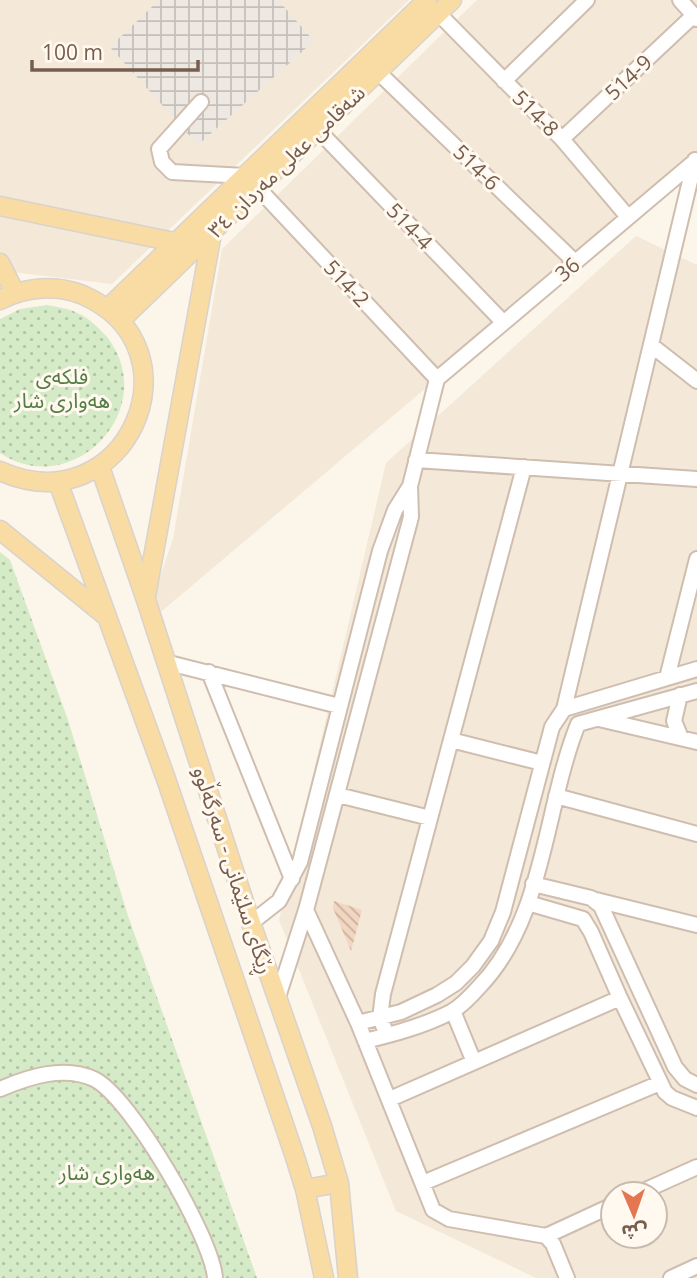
<svg xmlns="http://www.w3.org/2000/svg" width="697" height="1278" font-family="'Open Sans','Noto Sans Arabic',sans-serif">
<style>
.residential{fill:#f4e8d8;fill-rule:evenodd}
.industrial{fill:url(#industrial-grid)}
.park{fill:url(#park-dots)}
.building{fill:url(#building-back-hatch)}
.lines{fill:none;stroke-linecap:round;stroke-linejoin:round}
.minor-casing{stroke:#cfbeaf;stroke-width:18}
.major-casing{stroke:#d9d2cd;stroke-width:21}
.minor{stroke:#fff;stroke-width:14}
.major{stroke:#f9dca4;stroke-width:18}
.labels{text-anchor:middle;dominant-baseline:central;stroke-width:6;stroke-linejoin:round;paint-order:stroke}
.street-label{font-size:21px;fill:#775d4d;stroke:#fff9f0}
.park-label{font-size:21px;fill:#547d44;stroke:#fff9f0}
</style>
<defs>
<pattern id="industrial-grid" width="8" height="8" patternUnits="userSpaceOnUse" patternTransform="scale(1.75)"><rect width="8" height="8" fill="#eee8e2"/><path d="M0 4h8M4 0v8" fill="none" stroke="#c6bfb9"/></pattern>
<pattern id="park-dots" width="8" height="8" patternUnits="userSpaceOnUse" patternTransform="scale(1.75)"><rect width="8" height="8" fill="#d5ebc7"/><path d="M2 2h.1M6 6h.1" fill="none" stroke="#b2c2a4" stroke-width="1.8" stroke-linecap="round"/></pattern>
<pattern id="building-back-hatch" width="6" height="6" patternUnits="userSpaceOnUse" patternTransform="scale(1.75)"><rect width="6" height="6" fill="#f2d6c1"/><path d="M-1 5l2 2M0 0l6 6M5-1l2 2" fill="none" stroke="#c9b19f"/></pattern>
</defs>
<rect width="100%" height="100%" fill="#fcf5e9"/>
<path class="residential" d="M 0,0 L 409,0 L 112,284 L 4,271 L 0,262 Z
M 477,0 L 697,0 L 697,159 L 143,627 L 173,539 L 222,249 Z
M 636,236 L 697,265 L 697,1278 L 536,1278 L 396,1211 L 279,920 L 386,463 ZM 613,1194 L 655,1194 L 655,1236 L 613,1236 Z"/>
<path class="industrial" d="M 159,0 L 278,0 L 314,41 L 198,145 L 110,47 Z"/>
<path class="park" d="M 47,305 C 56,307 65,308 73,311 C 87,316 98,327 107,337 C 162,407 74,502 0,453 L 0,319 L 20,309 Z
M 0,552 L 10,560 L 68,720 L 128,916 L 257,1278 L 0,1278 Z"/>
<path class="building" d="M 334,901 L 362,910 L 351,951 L 333,908 Z"/>
<g class="lines">
<defs>
<path id="minor" d="M 680,0 L 697,19
M 438,13 L 562,139 L 628,217
M 378,72 L 575,262
M 504,81 L 587,0
M 201,102 L 159,149 L 162,162 L 172,172 L 245,176
M 318,130 L 503,322
M 562,139 L 694,15
M 258,188 L 437,379
M 651,345 L 697,381
M 437,379 L 695,161
M 416,460 L 697,479
M 165,662 L 339,706
M 209,672 L 292,879
M 667,678 L 697,559
M 680,695 L 674,721 L 681,738
M 564,709 L 697,669
M 599,719 L 697,742
M 451,740 L 542,763
M 338,795 L 430,818
M 556,796 L 697,834
M 533,884 L 591,898 L 601,906 L 675,1067 L 685,1079 L 697,1085
M 592,899 L 697,925
M 528,903 L 583,919 L 591,932 L 620,998 L 665,1092 L 672,1098 L 697,1108
M 306,910 L 358,1023 L 433,1210 L 449,1219 L 546,1236 L 553,1244 L 567,1278
M 251,923 L 279,901 L 300,862 L 380,551 L 395,510 L 410,486
M 277,1000 L 306,910 L 411,517 L 410,486 L 437,379
M 453,1011 L 474,1062
M 358,1023 L 401,1012 L 437,995 L 456,983 L 473,966 L 491,941 L 503,912 L 552,727 L 564,709 L 695,160
M 387,1035 L 380,1018 L 383,994 L 524,467
M 365,1041 C 394,1034 424,1026 451,1012 C 462,1006 471,996 479,987 C 545,919 544,809 578,724 L 697,691
M 0,1089 C 28,1077 64,1065 94,1079 C 130,1096 212,1237 215,1278
M 390,1099 L 620,998
M 423,1183 L 660,1083
M 637,1194 L 697,1167
M 546,1236 L 613,1205
M 671,1278 L 697,1266"/>
<path id="major" d="M 0,206 L 174,242
M 0,263 L 15,293
M 0,300 C 25,287 56,284 83,295 C 205,349 125,527 0,471
M 107,309 L 427,0
M 120,321 L 452,0
M 100,467 L 146,600 L 251,923 L 322,1126 L 339,1183 L 348,1278
M 58,482 L 166,779 L 294,1154 L 305,1189 L 324,1278
M 0,530 L 106,616
M 146,596 L 212,233
M 305,1189 L 339,1183"/>
</defs>
<use href="#minor" class="minor-casing"/>
<use href="#major" class="major-casing"/>
<use href="#minor" class="minor"/>
<use href="#major" class="major"/>
</g>
<g class="labels">
<g class="street-label">
<text transform="translate(628 77) rotate(-43)">514-9</text>
<text transform="translate(536 113) rotate(45)">514-8</text>
<text transform="translate(286 161) rotate(-44)">شەقامی عەلی مەردان ٣٤</text>
<text transform="translate(477 167) rotate(44)">514-6</text>
<text transform="translate(410 226) rotate(46)">514-4</text>
<text transform="translate(567 269) rotate(-40)">36</text>
<text transform="translate(347 283) rotate(47)">514-2</text>
<text transform="translate(234 870) rotate(72)">ڕێگای سلێمانی - سەرگەڵوو</text>
</g>
<g class="park-label">
<text x="62" y="376">فلکەی<tspan x="62" dy="24">هەواری شار</tspan></text>
<text x="107" y="1172">هەواری شار</text>
</g>
</g>
<g transform="translate(634 1215) rotate(178)"><circle r="33" fill="#fff9f0" stroke="#c9bbaf" stroke-width="2"/>
<path d="M0-5L12 26L0 18L-12 26Z" fill="#e47651"/>
<text y="-10" font-size="19" font-weight="bold" text-anchor="middle" fill="#775d4d">ش</text>
</g>
<path d="M32 60v10h166v-10" fill="none" stroke="#775d4d" stroke-width="3.5"/>
<text x="42" y="60" font-size="21" fill="#775d4d" stroke="#fff9f0" stroke-width="5" paint-order="stroke">100 m</text>
</svg>
